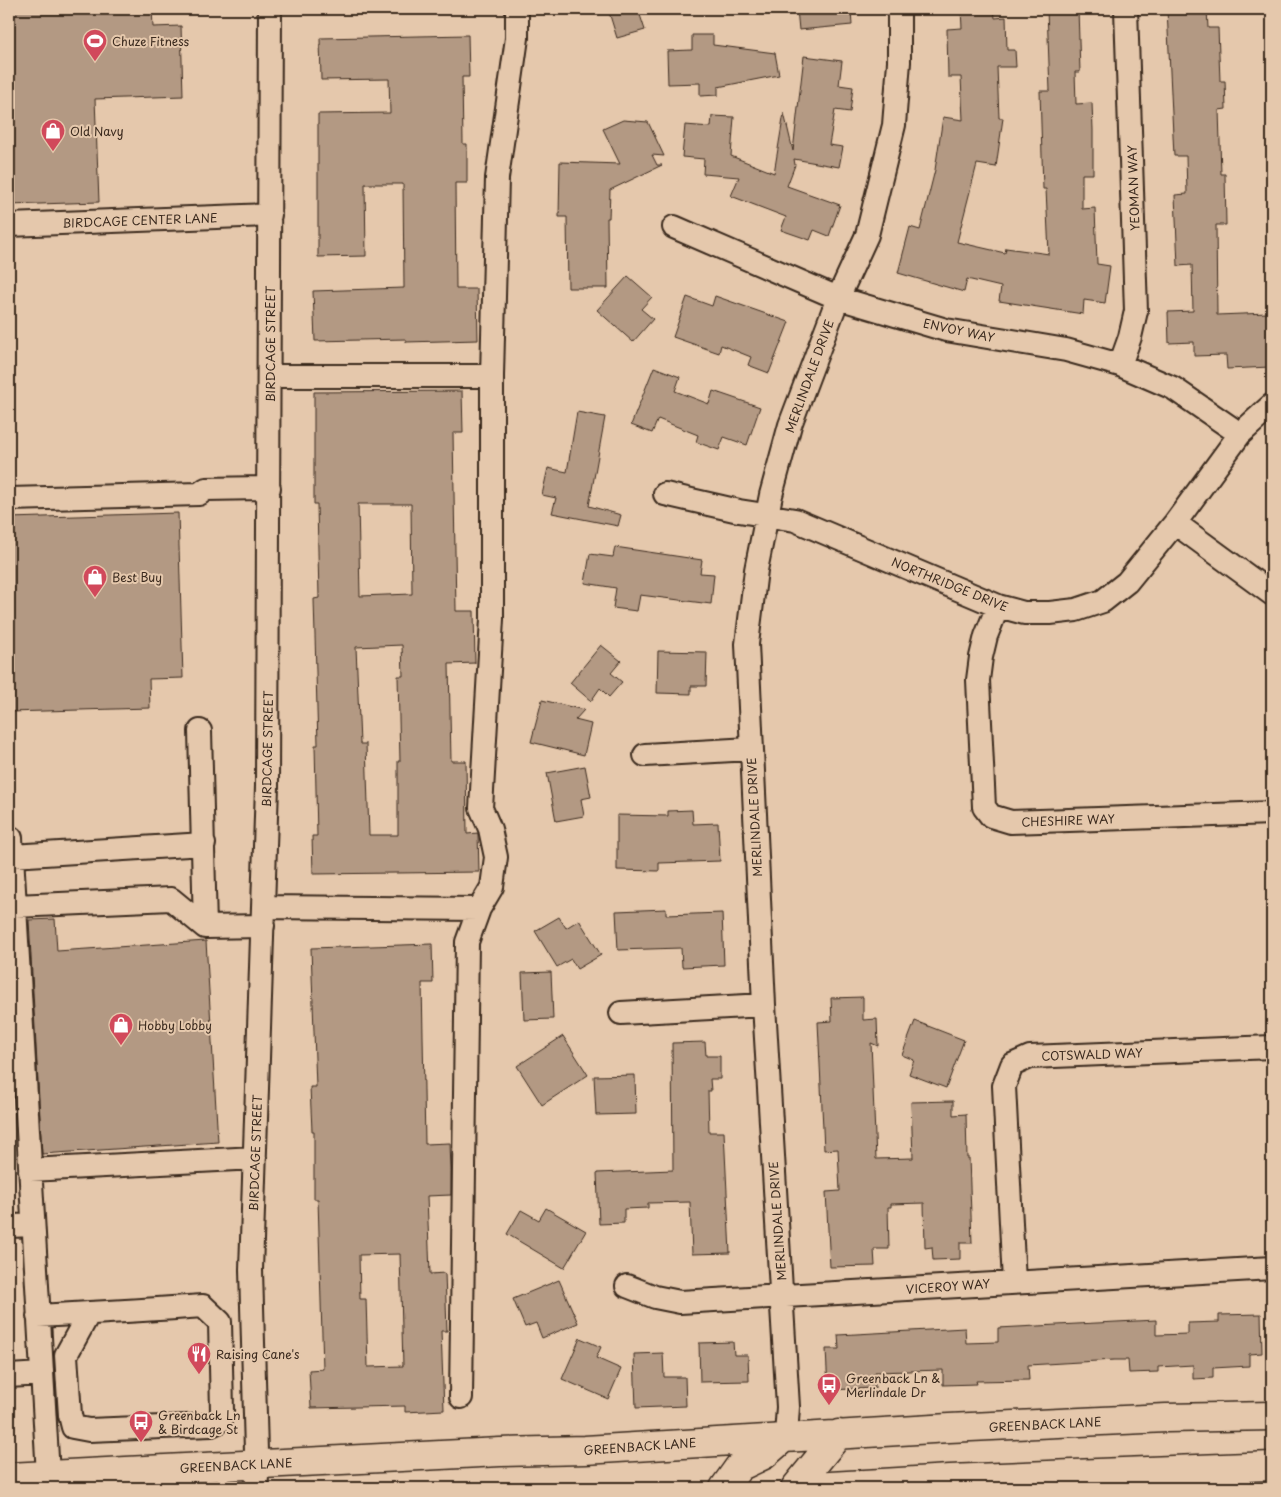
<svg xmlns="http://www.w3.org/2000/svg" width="1281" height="1497" font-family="'Playpen Sans',sans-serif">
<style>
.building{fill:#b39983;stroke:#3b2a1e;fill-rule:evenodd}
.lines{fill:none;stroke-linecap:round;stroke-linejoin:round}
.minor-casing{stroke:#3b2a1e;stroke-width:26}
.major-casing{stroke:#3b2a1e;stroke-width:31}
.minor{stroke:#e5c8ac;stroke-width:22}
.major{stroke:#e5c8ac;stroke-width:28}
.labels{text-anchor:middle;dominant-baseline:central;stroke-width:4;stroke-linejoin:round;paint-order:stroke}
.poi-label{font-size:12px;fill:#3b2a1e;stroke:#e5c8ac;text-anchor:start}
.street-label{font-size:12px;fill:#3b2a1e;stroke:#e5c8ac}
</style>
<rect width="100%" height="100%" fill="#e5c8ac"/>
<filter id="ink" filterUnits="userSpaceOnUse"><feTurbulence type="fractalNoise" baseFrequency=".02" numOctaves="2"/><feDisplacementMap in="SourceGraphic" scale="10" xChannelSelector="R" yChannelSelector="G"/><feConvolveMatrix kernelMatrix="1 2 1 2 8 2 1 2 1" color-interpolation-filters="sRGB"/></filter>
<g filter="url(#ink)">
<path class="building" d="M 9,9 L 152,9 L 153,27 L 181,26 L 183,96 L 95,99 L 99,202 L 9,205 Z
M 608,9 L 638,9 L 645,30 L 617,38 Z
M 797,9 L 851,9 L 852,25 L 799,30 Z
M 961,9 L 994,9 L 995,18 L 1006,17 L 1007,50 L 1015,50 L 1016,67 L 997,67 L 999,118 L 1003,118 L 996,167 L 977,164 L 957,242 L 1005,253 L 1006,248 L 1049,254 L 1046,189 L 1043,189 L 1040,91 L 1050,91 L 1047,9 L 1078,9 L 1080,72 L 1075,72 L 1076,104 L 1092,103 L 1093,130 L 1093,174 L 1082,174 L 1082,209 L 1095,208 L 1097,264 L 1110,266 L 1105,303 L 1084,300 L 1083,314 L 999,301 L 1001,287 L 967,279 L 964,292 L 898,273 L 910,227 L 920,230 L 935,170 L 943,117 L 963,120 L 961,77 L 948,77 L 947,29 L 962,28 Z
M 1167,9 L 1207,9 L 1208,28 L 1218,28 L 1220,81 L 1225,81 L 1226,109 L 1219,110 L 1221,174 L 1225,174 L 1226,225 L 1216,225 L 1217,315 L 1268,313 L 1270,367 L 1227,369 L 1226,355 L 1194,356 L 1194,342 L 1169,343 L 1168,312 L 1193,311 L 1192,265 L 1178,266 L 1175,195 L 1187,194 L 1186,156 L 1174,156 Z
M 468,35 L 469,77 L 462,77 L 463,144 L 467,144 L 467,183 L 455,183 L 456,289 L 477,289 L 478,340 L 406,342 L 406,339 L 315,341 L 313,291 L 404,288 L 403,184 L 365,184 L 366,256 L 318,257 L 318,114 L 390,113 L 389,79 L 321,80 L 320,38 Z
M 692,35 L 713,35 L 713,45 L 775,53 L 779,75 L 718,87 L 718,95 L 700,96 L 700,83 L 668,84 L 667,51 L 692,50 Z
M 804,56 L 842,61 L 839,85 L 853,87 L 850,112 L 835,110 L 829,145 L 843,147 L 839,167 L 794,159 L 795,165 L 787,186 L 840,205 L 829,236 L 814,230 L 810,240 L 781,230 L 786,217 L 731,196 L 739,177 L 703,174 L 704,159 L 682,157 L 685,125 L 711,127 L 712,116 L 734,117 L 731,156 L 774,173 L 784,113 L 793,151 Z
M 623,120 L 648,122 L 664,156 L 652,155 L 657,165 L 662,165 L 610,190 L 609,218 L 607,218 L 608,288 L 568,288 L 567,217 L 559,217 L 560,162 L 620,164 L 603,129 Z
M 628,276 L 652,297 L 641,309 L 653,319 L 633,342 L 597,310 Z
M 715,296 L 789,322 L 769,373 L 748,365 L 751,357 L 721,345 L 719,353 L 673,337 L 687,297 L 712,306 Z
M 654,367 L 680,377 L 675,391 L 709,404 L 713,391 L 760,407 L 747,445 L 724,437 L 719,450 L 696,442 L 698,435 L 658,419 L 652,433 L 631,425 Z
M 462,391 L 463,433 L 453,433 L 456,611 L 474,611 L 475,663 L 449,664 L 451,761 L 466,761 L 467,834 L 478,833 L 479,872 L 313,874 L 312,836 L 317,836 L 315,745 L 318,745 L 314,599 L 319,598 L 317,504 L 314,504 L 314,392 ZM 358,504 L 411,504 L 412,594 L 360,596 ZM 402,645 L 403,676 L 398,676 L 400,761 L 398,761 L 398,835 L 369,835 L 366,744 L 360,744 L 356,647 Z
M 577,412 L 605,417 L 589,506 L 621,515 L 618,526 L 552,513 L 556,498 L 542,495 L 548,468 L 567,472 Z
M 178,513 L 183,678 L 149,679 L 150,708 L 9,712 L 9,518 Z
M 615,547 L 702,560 L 700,573 L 714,574 L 711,604 L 640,595 L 637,611 L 613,608 L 616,588 L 585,583 L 590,554 L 613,557 Z
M 601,645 L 621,661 L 611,673 L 622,682 L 609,697 L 600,688 L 591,701 L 570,683 Z
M 658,651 L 707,652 L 706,686 L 691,686 L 691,694 L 657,693 Z
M 542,700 L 584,710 L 575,720 L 591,724 L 584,755 L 531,742 Z
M 585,766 L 591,797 L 581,799 L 584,816 L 556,821 L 547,773 Z
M 692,810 L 693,824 L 718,823 L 720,861 L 659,863 L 659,871 L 617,870 L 617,815 L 668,816 L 668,811 Z
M 666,909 L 666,915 L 722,913 L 724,965 L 682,967 L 681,948 L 618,950 L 616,911 Z
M 559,917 L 566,928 L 579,920 L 601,955 L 577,969 L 571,959 L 557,967 L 535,931 Z
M 55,919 L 57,951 L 206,941 L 218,1142 L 42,1154 L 29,920 Z
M 432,944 L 433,983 L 422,983 L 425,1144 L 450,1143 L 451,1170 L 451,1195 L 427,1196 L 430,1274 L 445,1273 L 447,1331 L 441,1331 L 444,1410 L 405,1412 L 405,1406 L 311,1408 L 309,1370 L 323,1369 L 318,1199 L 314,1199 L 314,1131 L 312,1131 L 310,1087 L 316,1087 L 311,948 ZM 400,1254 L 403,1366 L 368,1367 L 366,1299 L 360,1299 L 359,1255 Z
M 551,972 L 553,1019 L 524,1020 L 522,973 Z
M 863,997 L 863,1020 L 877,1019 L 878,1046 L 871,1043 L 876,1159 L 913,1158 L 911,1102 L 953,1101 L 953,1115 L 966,1114 L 967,1158 L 969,1158 L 972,1243 L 960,1243 L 960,1259 L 933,1260 L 932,1247 L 925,1248 L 924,1203 L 891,1204 L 891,1207 L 888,1207 L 889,1249 L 874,1249 L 875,1266 L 830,1267 L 826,1192 L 840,1191 L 838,1149 L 824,1150 L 818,1022 L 832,1021 L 831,998 Z
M 915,1021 L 964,1040 L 946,1088 L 909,1074 L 914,1060 L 902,1055 Z
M 563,1036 L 588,1075 L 542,1105 L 517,1066 Z
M 705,1042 L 706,1056 L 720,1056 L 720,1079 L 710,1079 L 711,1091 L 708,1091 L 709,1132 L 724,1132 L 730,1253 L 692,1254 L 690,1202 L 648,1203 L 648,1208 L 624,1209 L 624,1223 L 599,1224 L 597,1173 L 673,1170 L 672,1043 Z
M 635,1075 L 636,1114 L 596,1115 L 594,1076 Z
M 546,1208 L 586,1231 L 564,1268 L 507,1234 L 521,1210 L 539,1220 Z
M 559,1280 L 578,1323 L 542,1338 L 536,1323 L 525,1327 L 513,1299 Z
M 1261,1314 L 1262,1353 L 1249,1354 L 1249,1366 L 1213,1368 L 1213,1378 L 1193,1379 L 1193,1365 L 1158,1367 L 1158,1372 L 1129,1373 L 1128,1360 L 1114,1360 L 1028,1365 L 1029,1380 L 976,1381 L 977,1384 L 943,1385 L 943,1370 L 875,1372 L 875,1388 L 828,1390 L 826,1349 L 839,1349 L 838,1335 L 965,1328 L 966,1343 L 998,1342 L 998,1328 L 1156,1320 L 1156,1335 L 1188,1334 L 1188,1323 L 1219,1322 L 1219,1315 Z
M 580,1338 L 601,1347 L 596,1358 L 621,1369 L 608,1399 L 562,1379 Z
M 733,1342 L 734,1355 L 748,1355 L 749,1381 L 700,1382 L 699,1343 Z
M 663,1353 L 664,1377 L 685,1377 L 686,1406 L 636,1408 L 634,1354 Z"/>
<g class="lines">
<defs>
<path id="minor" d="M 9,225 L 270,215
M 674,227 L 838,298 L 946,330 L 1066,350 L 1120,365 L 1173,388 L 1240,434
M 1120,365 L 1130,337 L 1136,311 L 1126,9
M 269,376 L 492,376
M 665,494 L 739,511 L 795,520 L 998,606 L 1024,613 L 1050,613 L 1076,610 L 1103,601 L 1127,582 L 1175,523 L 1240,434 L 1272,405
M 9,499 L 199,494 L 206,489 L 269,488
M 1175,523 L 1272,594
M 998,606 L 986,636 L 981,657 L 978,680 L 984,807 L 991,816 L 1011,822 L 1272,813
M 200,731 L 205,927
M 645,755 L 750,749
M 9,838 L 11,838 L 48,1475
M 12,856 L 204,844
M 15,906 L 171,899 L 205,927 L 263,926
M 264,907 L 479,909
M 621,1013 L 764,1005
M 30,1170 L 255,1158
M 9,1226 L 33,1225
M 1014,1282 L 1004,1086 L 1012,1065 L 1030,1057 L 1272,1047
M 627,1286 L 655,1297 L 680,1302 L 1272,1268
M 38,1316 C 93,1313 148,1310 203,1306 L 220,1322 L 222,1411 L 220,1421 L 211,1425 L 89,1430 L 73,1427 L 70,1415 L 66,1355 L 89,1313
M 9,1376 L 42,1374
M 461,1397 L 467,942 L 479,909 L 492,887 L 496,857 L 490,829 L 481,808 L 492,619 L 492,376 L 497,178 L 517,38 L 517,9
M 786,1436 L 788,1407 L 764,1005 L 747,644 L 756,570 L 771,495 L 790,425 L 838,298 L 867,235 L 894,125 L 899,62 L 899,9
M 257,1488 L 251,1270 L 267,786 L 270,9"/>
<path id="major" d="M 9,1477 L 500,1452 L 585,1450 L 949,1428 L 1166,1418 L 1272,1416
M 724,1488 L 739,1467 L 764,1455 L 786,1436
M 795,1488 L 839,1434
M 796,1488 L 950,1479 L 1272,1466"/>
</defs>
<use href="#minor" class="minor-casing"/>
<use href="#major" class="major-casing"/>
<use href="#minor" class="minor"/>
<use href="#major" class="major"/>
</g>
</g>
<defs>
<symbol id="stadium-pin" viewBox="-11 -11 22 30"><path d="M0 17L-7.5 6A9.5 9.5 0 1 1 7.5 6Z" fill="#d1495b" stroke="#e5c8ac"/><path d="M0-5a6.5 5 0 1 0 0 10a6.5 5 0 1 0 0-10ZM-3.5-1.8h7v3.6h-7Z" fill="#fff"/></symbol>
<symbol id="shop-pin" viewBox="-11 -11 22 30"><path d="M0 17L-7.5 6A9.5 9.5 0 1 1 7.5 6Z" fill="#d1495b" stroke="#e5c8ac"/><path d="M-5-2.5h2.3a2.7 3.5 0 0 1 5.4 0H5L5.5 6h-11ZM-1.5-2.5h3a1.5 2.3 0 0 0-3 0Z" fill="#fff"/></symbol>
<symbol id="restaurant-pin" viewBox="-11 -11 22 30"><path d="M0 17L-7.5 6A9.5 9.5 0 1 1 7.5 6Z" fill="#d1495b" stroke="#e5c8ac"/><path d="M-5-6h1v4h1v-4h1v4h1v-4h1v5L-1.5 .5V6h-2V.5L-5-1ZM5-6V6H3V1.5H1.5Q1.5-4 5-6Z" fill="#fff"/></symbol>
<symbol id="bus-pin" viewBox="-11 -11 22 30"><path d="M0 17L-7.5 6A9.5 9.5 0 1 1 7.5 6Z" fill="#d1495b" stroke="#e5c8ac"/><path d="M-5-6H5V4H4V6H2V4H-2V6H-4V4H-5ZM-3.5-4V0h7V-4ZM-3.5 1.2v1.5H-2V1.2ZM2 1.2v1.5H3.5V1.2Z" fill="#fff"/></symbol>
</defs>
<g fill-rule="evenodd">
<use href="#stadium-pin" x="81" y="27" width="28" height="38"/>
<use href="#shop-pin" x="39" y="117" width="28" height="38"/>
<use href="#shop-pin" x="81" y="563" width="28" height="38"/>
<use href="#shop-pin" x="107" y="1011" width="28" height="38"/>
<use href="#restaurant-pin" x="185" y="1340" width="28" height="38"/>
<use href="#bus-pin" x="815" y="1371" width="28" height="38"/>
<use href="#bus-pin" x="127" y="1408" width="28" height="38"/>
</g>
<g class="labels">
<g class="poi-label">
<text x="112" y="41">Chuze Fitness</text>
<text x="70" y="131">Old Navy</text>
<text x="112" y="577">Best Buy</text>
<text x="138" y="1025">Hobby Lobby</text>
<text x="216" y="1354">Raising Cane's</text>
<text x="846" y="1378">Greenback Ln &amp;<tspan x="846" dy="14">Merlindale Dr</tspan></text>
<text x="158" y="1415">Greenback Ln<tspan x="158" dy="14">&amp; Birdcage St</tspan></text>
</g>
<g class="street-label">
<text transform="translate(1133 188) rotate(-92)">YEOMAN WAY</text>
<text transform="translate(140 220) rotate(-2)">BIRDCAGE CENTER LANE</text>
<text transform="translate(959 330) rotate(12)">ENVOY WAY</text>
<text transform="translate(270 344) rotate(-90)">BIRDCAGE STREET</text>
<text transform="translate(809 376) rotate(-70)">MERLINDALE DRIVE</text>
<text transform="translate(950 584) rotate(22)">NORTHRIDGE DRIVE</text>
<text transform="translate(267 749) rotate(-89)">BIRDCAGE STREET</text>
<text transform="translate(754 817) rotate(-93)">MERLINDALE DRIVE</text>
<text transform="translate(1068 820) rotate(-2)">CHESHIRE WAY</text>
<text transform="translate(1092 1054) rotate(-2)">COTSWALD WAY</text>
<text transform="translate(255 1153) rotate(-88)">BIRDCAGE STREET</text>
<text transform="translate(777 1221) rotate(-94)">MERLINDALE DRIVE</text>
<text transform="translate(948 1286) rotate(-4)">VICEROY WAY</text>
<text transform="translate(1045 1424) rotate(-3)">GREENBACK LANE</text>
<text transform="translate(640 1446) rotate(-4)">GREENBACK LANE</text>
<text transform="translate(236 1465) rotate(-3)">GREENBACK LANE</text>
</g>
</g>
<rect width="1281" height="1497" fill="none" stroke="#e5c8ac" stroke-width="30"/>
<rect x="15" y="15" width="1251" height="1467" fill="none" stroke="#3b2a1e" stroke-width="2" filter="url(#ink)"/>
</svg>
